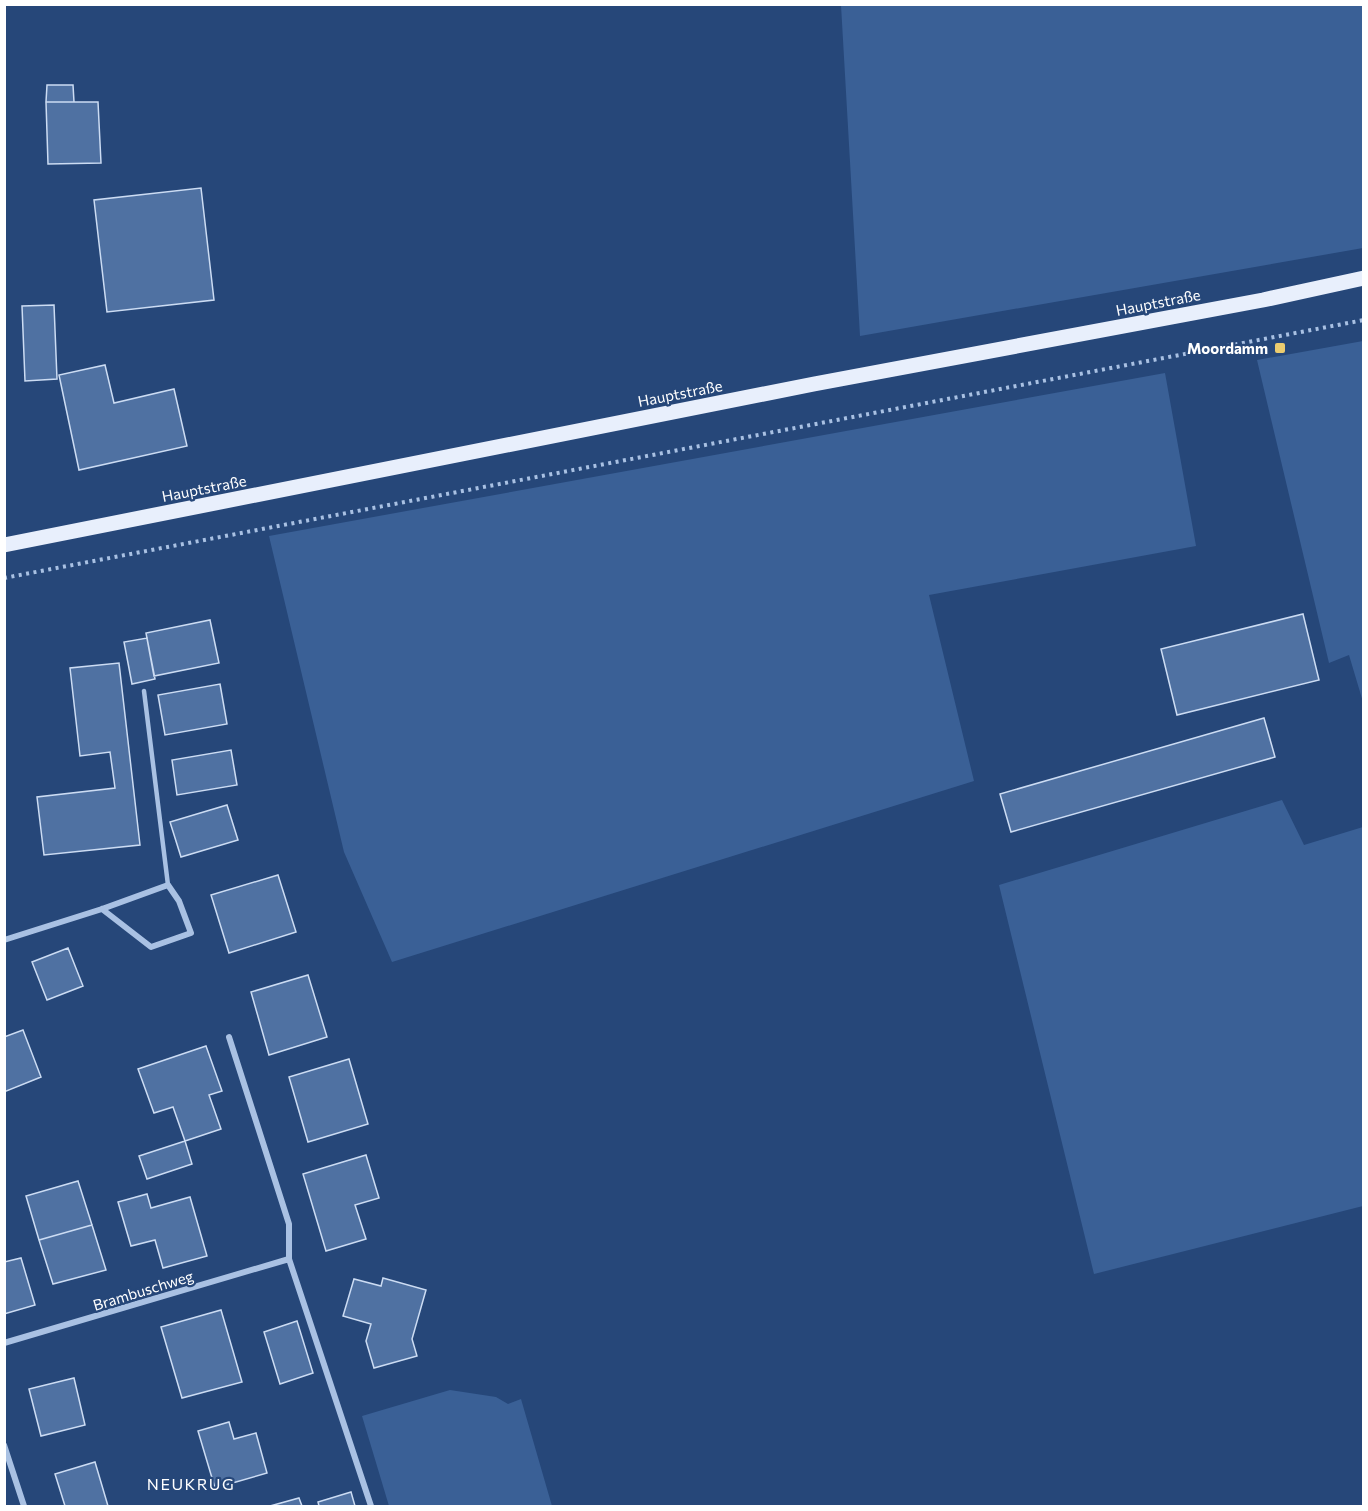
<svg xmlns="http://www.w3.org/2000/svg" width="1368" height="1511" font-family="Commissioner,sans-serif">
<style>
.green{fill:#3a6096}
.building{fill:#4f71a2;stroke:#ccdcf3;stroke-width:1.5}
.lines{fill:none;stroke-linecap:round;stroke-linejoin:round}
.path{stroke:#a9c1e3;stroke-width:4;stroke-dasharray:3 4.5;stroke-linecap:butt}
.service{stroke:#a9c1e3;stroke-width:4.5}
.minor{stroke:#a9c1e3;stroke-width:6}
.primary{stroke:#e8effc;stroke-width:15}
.poi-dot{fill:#ebcc6f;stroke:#264779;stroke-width:2}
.labels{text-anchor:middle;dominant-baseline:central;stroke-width:4.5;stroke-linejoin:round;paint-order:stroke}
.street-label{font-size:15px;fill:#fff;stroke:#264779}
.poi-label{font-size:15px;font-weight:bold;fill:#fff;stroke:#264779;text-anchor:end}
.neighbourhood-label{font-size:16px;letter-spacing:1.5px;fill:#fff;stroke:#264779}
</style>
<rect width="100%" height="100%" fill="#264779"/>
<path class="green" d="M 841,5 L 1363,5 L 1363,248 L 860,336 Z
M 1363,341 L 1364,341 L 1363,702 L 1349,655 L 1329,663 L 1257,360 Z
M 1165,373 L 1196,546 L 929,595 L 974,781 L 392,962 L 344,852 L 269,536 Z
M 1282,800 L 1304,845 L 1363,827 L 1363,1206 L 1094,1274 L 999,885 Z
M 450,1390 L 496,1397 L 508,1404 L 521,1399 L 552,1506 L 389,1506 L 362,1416 Z"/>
<path class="building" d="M 47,85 L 73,85 L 74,102 L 46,102 Z
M 46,102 L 98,102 L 101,163 L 48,164 Z
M 201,188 L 214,300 L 107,312 L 94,200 Z
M 54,305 L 57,379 L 25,381 L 22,306 Z
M 105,365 L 114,403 L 174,389 L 187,446 L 79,470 L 59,375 Z
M 1303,614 L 1319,680 L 1177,715 L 1161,649 Z
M 210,620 L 219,663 L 154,676 L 146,633 Z
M 147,638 L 155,679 L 132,684 L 124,642 Z
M 119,663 L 140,845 L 44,855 L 37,797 L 115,788 L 110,752 L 80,756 L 70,668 Z
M 220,684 L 227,724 L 165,735 L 158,695 Z
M 1264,718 L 1275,757 L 1011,832 L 1000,794 Z
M 231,750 L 237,785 L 177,795 L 172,760 Z
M 227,805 L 238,840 L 181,857 L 170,822 Z
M 278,875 L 296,932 L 229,953 L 211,895 Z
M 68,948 L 83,986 L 47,1000 L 32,962 Z
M 308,975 L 327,1037 L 269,1055 L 251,992 Z
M 23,1030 L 41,1077 L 4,1092 L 4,1037 Z
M 206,1046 L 222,1091 L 209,1095 L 221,1129 L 185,1141 L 173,1107 L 154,1113 L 138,1069 Z
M 349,1059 L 368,1124 L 308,1142 L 289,1077 Z
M 185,1141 L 192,1164 L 147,1179 L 139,1156 Z
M 366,1155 L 379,1198 L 355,1205 L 366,1239 L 326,1251 L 303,1174 Z
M 78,1181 L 92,1225 L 39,1240 L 26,1196 Z
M 147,1194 L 151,1208 L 190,1197 L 207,1256 L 163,1268 L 155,1240 L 131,1246 L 118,1202 Z
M 92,1225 L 106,1270 L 53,1284 L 39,1240 Z
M 21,1258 L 35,1305 L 4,1314 L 4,1262 Z
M 383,1278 L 426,1290 L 412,1339 L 417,1356 L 374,1368 L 366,1341 L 371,1324 L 343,1316 L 354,1279 L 381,1286 Z
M 221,1310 L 242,1382 L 182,1398 L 161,1327 Z
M 297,1321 L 313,1373 L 280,1384 L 264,1332 Z
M 74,1378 L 85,1425 L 41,1436 L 29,1389 Z
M 229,1422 L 234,1439 L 256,1433 L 267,1473 L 215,1488 L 198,1431 Z
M 95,1462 L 108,1506 L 65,1506 L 55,1474 Z
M 351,1492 L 355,1506 L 319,1506 L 318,1502 Z
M 299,1498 L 302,1506 L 270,1506 Z"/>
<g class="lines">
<path class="path" d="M 4,578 L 1364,320"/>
<path class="service" d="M 144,691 L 168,885"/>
<path class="minor" d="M 4,940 L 102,909 L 168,885 L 179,901 L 191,933 L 151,947 L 102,909
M 229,1037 L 289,1224 L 289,1259 L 371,1506
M 4,1343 L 289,1259
M 4,1445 L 24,1506"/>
<path class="primary" d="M 4,545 L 814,384 L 1263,300 L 1364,278"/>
</g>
<rect class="poi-dot" x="1274" y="342" width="12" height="12" rx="3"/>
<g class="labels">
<g class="street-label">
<text transform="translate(1158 302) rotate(-11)">Hauptstraße</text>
<text transform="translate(680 393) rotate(-11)">Hauptstraße</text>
<text transform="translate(204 488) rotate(-11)">Hauptstraße</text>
<text transform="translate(143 1290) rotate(-17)">Brambuschweg</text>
</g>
<g class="poi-label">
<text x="1268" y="348">Moordamm</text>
</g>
<g class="neighbourhood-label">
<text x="191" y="1483">NEUKRUG</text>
</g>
</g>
<rect width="1368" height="1511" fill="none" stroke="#ffffff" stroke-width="12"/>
</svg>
